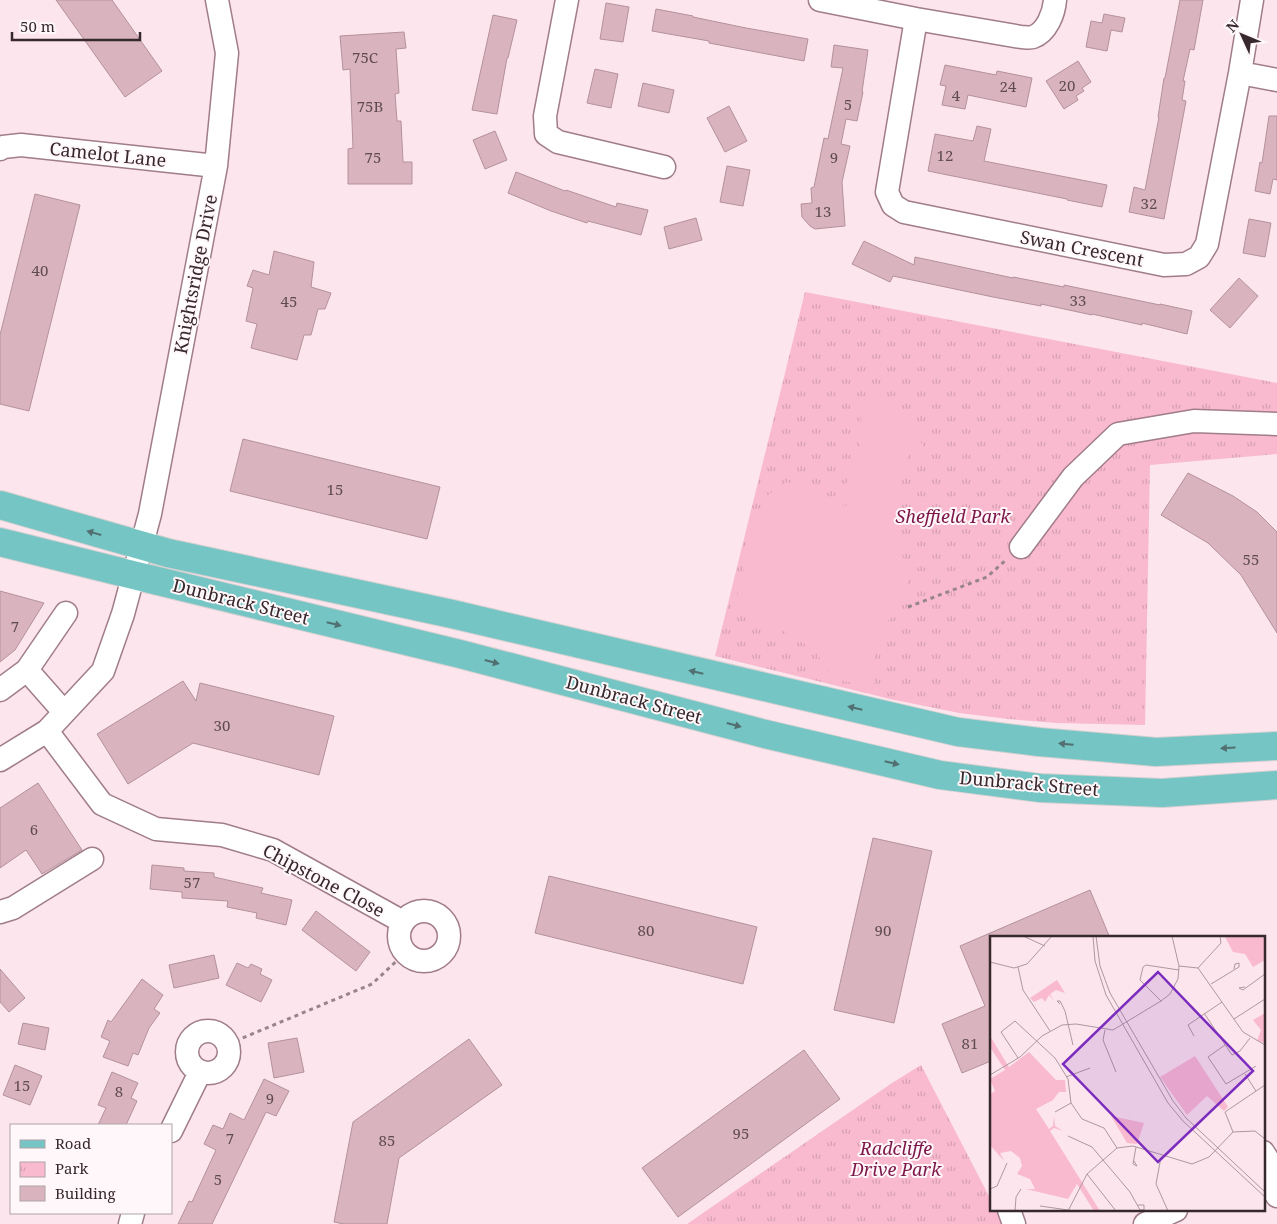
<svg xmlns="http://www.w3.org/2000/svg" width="1277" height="1224" font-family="'Noto Serif',serif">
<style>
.park{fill:url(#park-tufts)}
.pitch{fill:#f9bacf}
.building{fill:#d9b4bf;stroke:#b4919c}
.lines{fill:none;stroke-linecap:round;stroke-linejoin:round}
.minor-casing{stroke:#a07d88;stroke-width:25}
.major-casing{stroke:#d3d0d1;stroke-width:30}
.path{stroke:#98858b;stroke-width:3;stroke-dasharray:4 4;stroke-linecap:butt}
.minor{stroke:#fff;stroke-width:22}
.major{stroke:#74c5c4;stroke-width:28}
.oneway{fill:#526f71}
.labels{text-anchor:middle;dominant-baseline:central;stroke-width:4;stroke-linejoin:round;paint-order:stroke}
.number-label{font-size:15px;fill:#604b52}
.street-label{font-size:18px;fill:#37282d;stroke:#fff7f9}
.park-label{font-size:18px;font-style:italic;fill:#7d1648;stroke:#fff7f9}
.inset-road{fill:none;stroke:#ad99a0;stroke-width:1}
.view{fill:#7b2cbf;fill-opacity:0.15;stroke:#7b2cbf;stroke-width:2.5}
.inset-edge{fill:none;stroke:#37282d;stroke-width:2.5}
</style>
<defs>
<pattern id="park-tufts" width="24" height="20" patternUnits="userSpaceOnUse" patternTransform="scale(1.25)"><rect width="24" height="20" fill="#f9bacf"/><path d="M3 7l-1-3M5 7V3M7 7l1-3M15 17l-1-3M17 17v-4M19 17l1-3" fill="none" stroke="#d6a0b2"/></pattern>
</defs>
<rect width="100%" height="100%" fill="#fce5ec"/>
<path class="park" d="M 805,292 L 1277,383 L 1277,454 L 1150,465 L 1145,725 L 1057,723 L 1008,719 L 959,713 L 890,699 L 715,656 Z
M 921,1065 L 991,1200 L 991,1210 L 996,1210 L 1003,1224 L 687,1224 L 892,1083 Z"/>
<path class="pitch" d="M 872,399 C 878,401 886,402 891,405 C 906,414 916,433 924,448 L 908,455 L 902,469 L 899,481 L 895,521 L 895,541 L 910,571 L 905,592 L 896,613 L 885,624 L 875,657 L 871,671 L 875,683 L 868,686 L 834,679 L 813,648 L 799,641 L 767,621 L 751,616 L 737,607 L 738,589 L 745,566 L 748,544 L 755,516 L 768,495 L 787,482 L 817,493 L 837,504 L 846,506 L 848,497 L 846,484 L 854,468 L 858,451 L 862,431 L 861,415 Z"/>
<path class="building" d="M 56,0 L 112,0 L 162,71 L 125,97 Z
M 1180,0 L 1203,0 L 1194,50 L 1190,49 L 1183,81 L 1185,81 L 1182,100 L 1186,101 L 1164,219 L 1129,212 L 1134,187 L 1145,190 L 1159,117 L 1158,117 L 1164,78 L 1165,78 Z
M 606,3 L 629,7 L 623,42 L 600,39 Z
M 656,9 L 693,16 L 693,17 L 746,28 L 808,39 L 804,61 L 709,43 L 709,41 L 652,31 Z
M 1104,14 L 1125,18 L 1122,32 L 1111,30 L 1107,51 L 1086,47 L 1091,21 L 1102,23 Z
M 493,15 L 517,20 L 508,58 L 507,58 L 497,114 L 472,110 Z
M 404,32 L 406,48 L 396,49 L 399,93 L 395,94 L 397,121 L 401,121 L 403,162 L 412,162 L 412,184 L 348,184 L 348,149 L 353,148 L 350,69 L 343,70 L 340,36 Z
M 834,45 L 868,50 L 862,92 L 863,92 L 857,121 L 846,119 L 841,144 L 850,146 L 842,182 L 845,226 L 815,229 L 810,226 L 802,217 L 801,204 L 812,203 L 811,188 L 814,187 L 824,138 L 828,139 L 843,68 L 831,67 Z
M 1078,61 L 1091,82 L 1082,88 L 1084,91 L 1076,96 L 1078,100 L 1064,109 L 1046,81 Z
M 945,65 L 996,75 L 997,71 L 1032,78 L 1026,107 L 968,95 L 965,109 L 942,105 L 946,86 L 940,85 Z
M 595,69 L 618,74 L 611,108 L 587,103 Z
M 643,83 L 674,90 L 669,113 L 638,106 Z
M 729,106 L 747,141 L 725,152 L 707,118 Z
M 1269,116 L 1277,116 L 1277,180 L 1273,179 L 1270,194 L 1255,191 L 1260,162 L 1262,163 Z
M 977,126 L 991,129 L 984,161 L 1107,185 L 1102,207 L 1067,200 L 1067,199 L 928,171 L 935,134 L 973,141 Z
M 495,131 L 507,160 L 485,169 L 473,140 Z
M 727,166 L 750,170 L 743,206 L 720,202 Z
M 516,172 L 565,191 L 566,190 L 616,207 L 617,203 L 648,210 L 641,235 L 588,221 L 587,223 L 551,211 L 508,193 Z
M 35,194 L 80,205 L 29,411 L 0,404 L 0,335 Z
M 696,218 L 702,240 L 669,249 L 664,227 Z
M 1249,219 L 1271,223 L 1265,257 L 1243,253 Z
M 864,241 L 914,265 L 915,257 L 1013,278 L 1013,277 L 1064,287 L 1064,285 L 1160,305 L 1160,304 L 1192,311 L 1187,334 L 1142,323 L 1142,325 L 1092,314 L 1092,315 L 1041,304 L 1041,306 L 993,297 L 893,276 L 890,282 L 852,264 Z
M 274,251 L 314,262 L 311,287 L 331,293 L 325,309 L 318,309 L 311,335 L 304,335 L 297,360 L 251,348 L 257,324 L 246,321 L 253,288 L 247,286 L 253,270 L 269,275 Z
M 1239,278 L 1258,296 L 1230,328 L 1210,310 Z
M 243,439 L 440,487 L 427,539 L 230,491 Z
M 1188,473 L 1233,496 L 1257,512 L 1277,532 L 1277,633 L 1241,575 L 1208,543 L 1161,515 Z
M 0,591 L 44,603 L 15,650 L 0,662 Z
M 183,681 L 196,701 L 200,683 L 334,716 L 319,775 L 193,743 L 128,784 L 97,734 Z
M 38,783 L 82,850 L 42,874 L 26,850 L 0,868 L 0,808 Z
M 873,838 L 932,851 L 894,1023 L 834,1010 Z
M 152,865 L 184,868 L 184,871 L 214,873 L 214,877 L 263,888 L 261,893 L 292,900 L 286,925 L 256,918 L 257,913 L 227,907 L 228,901 L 182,898 L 182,892 L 150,889 Z
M 549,876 L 757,927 L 743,984 L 535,933 Z
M 1090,890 L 1110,938 L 991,938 L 991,1061 L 962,1073 L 942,1024 L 985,1006 L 960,946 Z
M 316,911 L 370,952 L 356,971 L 302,930 Z
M 214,955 L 219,978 L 174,988 L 169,965 Z
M 237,963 L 248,968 L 251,964 L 262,969 L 260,974 L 272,980 L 261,1002 L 226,985 Z
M 0,969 L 25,998 L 9,1012 L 0,1002 Z
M 142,979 L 163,995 L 154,1009 L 160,1013 L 149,1028 L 138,1055 L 133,1053 L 128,1066 L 103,1057 L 110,1041 L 101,1037 L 108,1020 L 111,1022 Z
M 23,1023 L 49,1028 L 45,1050 L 18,1044 Z
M 297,1038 L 304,1072 L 274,1078 L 268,1043 Z
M 469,1039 L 502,1085 L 399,1158 L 387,1224 L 344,1224 L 334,1222 L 353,1122 Z
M 804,1050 L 840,1099 L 678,1217 L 642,1168 Z
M 15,1065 L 42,1076 L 30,1105 L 3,1095 Z
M 112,1072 L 138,1083 L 131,1098 L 137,1101 L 126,1125 L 98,1125 L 106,1108 L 98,1105 Z
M 264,1079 L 289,1091 L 276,1116 L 266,1112 L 212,1224 L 178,1224 L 189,1201 L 192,1202 L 216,1150 L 204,1144 L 213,1125 L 223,1129 L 230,1113 L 244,1120 Z"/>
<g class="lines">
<defs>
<path id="minor" d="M 567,0 L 545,116 L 546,134 L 558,142 L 664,167
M 820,0 L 916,19 L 1021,37 C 1024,37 1030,38 1033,37 C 1047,32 1054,13 1055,0
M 916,19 L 887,192 L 893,205 L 904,212 L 1164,265 L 1186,264 L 1199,257 L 1207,244 L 1240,73 L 1252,0
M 1240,73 L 1277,80
M 0,149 L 3,147 L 21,145 L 216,166
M 1021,547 L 1073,477 L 1118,434 L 1194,421 L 1277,424
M 0,690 L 27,670
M 64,712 L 27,670 L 66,613
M 47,731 L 102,804 L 156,829 L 222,835 L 273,850 L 403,922
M 0,760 L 47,731 L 103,671 L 123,614 L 150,514 L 216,166 L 227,53 L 217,0
M399 936a25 25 0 1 1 50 0a25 25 0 1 1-50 0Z
M 0,912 L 13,908 L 92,859
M187 1052a21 21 0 1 1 42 0a21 21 0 1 1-42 0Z
M 171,1131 L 200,1072
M 1263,1152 L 1272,1166
M 1263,1174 L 1277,1196
M 1009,1210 L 1014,1224
M 130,1224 L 133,1213
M 1145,1224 L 1176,1210"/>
<path id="major" d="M 0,505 L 168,553 L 452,614 L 958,732 L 1039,742 L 1156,752 L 1277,746
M 0,542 L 133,575 L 460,654 L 765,734 L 940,775 L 1040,788 L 1162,793 L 1277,785"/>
</defs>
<use href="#minor" class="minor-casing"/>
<use href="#major" class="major-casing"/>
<path class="path" d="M 908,607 L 987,577 L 1007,559
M 228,1044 L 372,984 L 405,953"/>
<use href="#minor" class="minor"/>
<use href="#major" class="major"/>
</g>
<defs><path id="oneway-solid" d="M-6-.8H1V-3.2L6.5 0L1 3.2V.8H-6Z" transform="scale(1.25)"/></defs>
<g class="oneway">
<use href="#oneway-solid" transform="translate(94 533) rotate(-164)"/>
<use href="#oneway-solid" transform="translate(334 624) rotate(14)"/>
<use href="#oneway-solid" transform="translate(492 662) rotate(15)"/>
<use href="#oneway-solid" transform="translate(696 672) rotate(-167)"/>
<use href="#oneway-solid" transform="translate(855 708) rotate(-167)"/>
<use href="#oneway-solid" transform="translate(734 725) rotate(15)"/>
<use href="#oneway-solid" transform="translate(1066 744) rotate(-175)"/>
<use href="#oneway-solid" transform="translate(1228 748) rotate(177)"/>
<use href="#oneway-solid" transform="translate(892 763) rotate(13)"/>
</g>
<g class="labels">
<g class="number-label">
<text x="365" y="57">75C</text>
<text x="1067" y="85">20</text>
<text x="1008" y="86">24</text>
<text x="956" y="95">4</text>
<text x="848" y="104">5</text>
<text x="370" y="106">75B</text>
<text x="945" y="155">12</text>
<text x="373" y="157">75</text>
<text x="834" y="157">9</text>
<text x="1149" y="203">32</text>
<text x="823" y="211">13</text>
<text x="40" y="270">40</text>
<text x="1078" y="300">33</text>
<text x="289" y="301">45</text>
<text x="335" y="489">15</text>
<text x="1251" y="559">55</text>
<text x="15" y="626">7</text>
<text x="222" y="725">30</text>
<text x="34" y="829">6</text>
<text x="192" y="882">57</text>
<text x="646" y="930">80</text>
<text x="883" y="930">90</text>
<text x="970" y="1043">81</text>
<text x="22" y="1085">15</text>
<text x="119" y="1091">8</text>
<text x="270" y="1098">9</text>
<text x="741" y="1133">95</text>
<text x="230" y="1138">7</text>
<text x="387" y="1140">85</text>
<text x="218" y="1179">5</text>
</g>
<g class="street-label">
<text transform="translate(108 154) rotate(6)">Camelot Lane</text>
<text transform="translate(1082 248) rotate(11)">Swan Crescent</text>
<text transform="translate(195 274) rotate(-79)">Knightsridge Drive</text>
<text transform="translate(241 601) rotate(14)">Dunbrack Street</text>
<text transform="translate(634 699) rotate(15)">Dunbrack Street</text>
<text transform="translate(1029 783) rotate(5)">Dunbrack Street</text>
<text transform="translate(324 880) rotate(28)">Chipstone Close</text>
</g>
<g class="park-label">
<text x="953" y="516">Sheffield Park</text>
<text x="896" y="1148">Radcliffe<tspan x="896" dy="21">Drive Park</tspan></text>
</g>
</g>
<g transform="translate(990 936)">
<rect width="275" height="275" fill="#fce5ec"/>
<path d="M 275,0 L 275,24 L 263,31 L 255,18 L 243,16 L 235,1 ZM 67,44 L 75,57 L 66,54 L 60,58 L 64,65 L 59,59 L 55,66 L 52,62 L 44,66 L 40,62 ZM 275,77 L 275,107 L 267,105 L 271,94 L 263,84 ZM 0,100 L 19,131 L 39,116 L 66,144 L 75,144 L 76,156 L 69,156 L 63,164 L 46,173 L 59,193 L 63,190 L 64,180 L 65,190 L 73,195 L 64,192 L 60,195 L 110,275 L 104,275 L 87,248 L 78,263 L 36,253 L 45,253 L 40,243 L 27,238 L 32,230 L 30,222 L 21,215 L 10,217 L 14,225 L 0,209 L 0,158 L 5,155 L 0,143 L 15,134 L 0,111 ZM 205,120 L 238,171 L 234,175 L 217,160 L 197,179 L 170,141 ZM 121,180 L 154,187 L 147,208 L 137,207 Z" fill="#f9bacf"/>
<path d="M 187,133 L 192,139 L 202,134 L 203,139 L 180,155 L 176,139 ZM 41,186 L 56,208 L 43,216 L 28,194 Z" fill="#f9bacf"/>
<path class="inset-road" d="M 33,0 L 55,10M 103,0 L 105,25 L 116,59 L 178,167 L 193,185 L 275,261M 106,0 L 110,30 L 120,57 L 183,165 L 196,182 L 275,256M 0,26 L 24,32 L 37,28 L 62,0M 189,30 L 208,32 L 253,96 L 275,109M 28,31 L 33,54 L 60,95M 208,32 L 231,7 L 230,0M 221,48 L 249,31 L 249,27 L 245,28 L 244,33M 255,51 L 249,52 L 253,54 L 275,38M 171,65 L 150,44 L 153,31 L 156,29 L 189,34M 70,68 L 67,65 L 70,65 L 75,75 L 83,109M 214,77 L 242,119 L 250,115 L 260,102M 244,83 L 275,63M 115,94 L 113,104 L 126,136M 204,100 L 198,89 L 232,66M 235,109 L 218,121 L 236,148 L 266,130M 28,122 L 11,96 L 25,85 L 65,122 L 78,143 L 81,167 L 92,183 L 114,192 L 127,212M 255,138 L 266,155M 0,139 L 30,121 L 52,100 L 72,89 L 86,88 L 123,94 L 171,65 L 180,58 L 188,43 L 189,30 L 182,0M 76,141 L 100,132M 65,176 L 81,167M 243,196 L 235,176 L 275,149M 78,200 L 102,211 L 140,256 L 150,274 L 154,274 L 154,269 L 148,269M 171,221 L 166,248 L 178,275M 144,225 L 147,230 L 143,228 L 146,211M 97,238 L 126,275M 0,253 L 7,250 L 17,227M 50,270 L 85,275M 25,275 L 26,261 L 31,253M 78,275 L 97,238 L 127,212 L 143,210 L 202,228 L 219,221 L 243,196 L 265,195 L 275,203"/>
<path class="view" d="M 168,36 L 263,135 L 168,226 L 73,128 Z"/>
<rect width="275" height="275" class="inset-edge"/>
</g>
<rect x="10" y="1124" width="162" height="90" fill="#fff7f9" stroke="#afa4a7"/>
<rect x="20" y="1140" width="25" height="8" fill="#74c5c4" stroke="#afa4a7"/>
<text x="55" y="1149" font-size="15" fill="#37282d">Road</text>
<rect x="20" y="1162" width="25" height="15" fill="url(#park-tufts)" stroke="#afa4a7"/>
<text x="55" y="1174" font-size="15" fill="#37282d">Park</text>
<rect x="20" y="1186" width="25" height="15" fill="#d9b4bf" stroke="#afa4a7"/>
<text x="55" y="1199" font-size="15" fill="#37282d">Building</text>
<g transform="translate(1242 35) rotate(314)" stroke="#fff7f9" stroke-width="4" paint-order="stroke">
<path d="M0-4L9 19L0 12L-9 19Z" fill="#37282d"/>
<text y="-8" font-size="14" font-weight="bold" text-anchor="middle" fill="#37282d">N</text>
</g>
<path d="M12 32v8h128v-8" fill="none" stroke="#37282d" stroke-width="2.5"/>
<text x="20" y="32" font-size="15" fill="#37282d" stroke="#fff7f9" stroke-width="4" paint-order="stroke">50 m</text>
</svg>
